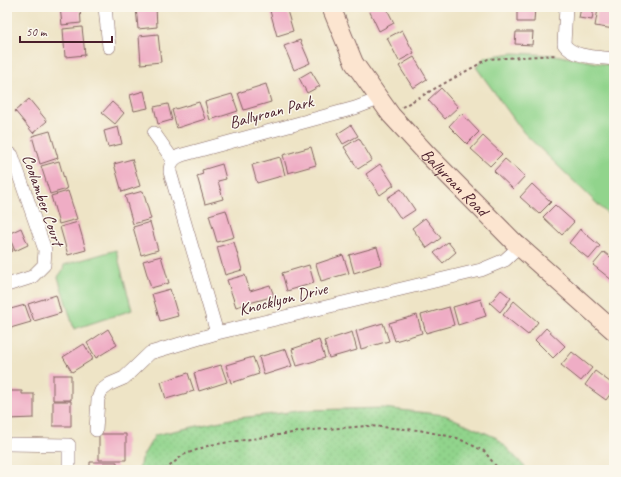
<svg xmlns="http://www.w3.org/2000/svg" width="621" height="477" font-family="Caveat,sans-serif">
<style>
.green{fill:#91d48c;stroke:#6e7a5c}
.park{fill:url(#park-dots);stroke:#6e7a5c}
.building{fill:#efadc5}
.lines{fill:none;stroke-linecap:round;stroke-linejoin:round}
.minor-casing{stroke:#836461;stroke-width:14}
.secondary-casing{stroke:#836461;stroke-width:20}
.path{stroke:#836461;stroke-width:2;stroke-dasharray:3 3;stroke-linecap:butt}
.minor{stroke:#fff;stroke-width:13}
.secondary{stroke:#fce5d0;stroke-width:18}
.labels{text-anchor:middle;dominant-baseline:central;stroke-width:3;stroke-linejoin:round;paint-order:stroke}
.street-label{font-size:17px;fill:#4a1f2b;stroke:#fbf7ec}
</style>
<defs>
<pattern id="park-dots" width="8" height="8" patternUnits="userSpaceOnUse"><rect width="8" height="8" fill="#91d48c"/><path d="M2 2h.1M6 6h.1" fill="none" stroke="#7fb679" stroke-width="1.8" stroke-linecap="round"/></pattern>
</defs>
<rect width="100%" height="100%" fill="#fbf7ec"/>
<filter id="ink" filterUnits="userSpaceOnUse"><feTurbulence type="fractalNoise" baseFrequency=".025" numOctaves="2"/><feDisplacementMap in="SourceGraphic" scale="8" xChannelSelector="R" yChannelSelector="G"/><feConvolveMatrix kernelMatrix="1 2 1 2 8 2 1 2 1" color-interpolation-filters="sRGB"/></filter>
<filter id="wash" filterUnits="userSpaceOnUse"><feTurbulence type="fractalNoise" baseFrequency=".012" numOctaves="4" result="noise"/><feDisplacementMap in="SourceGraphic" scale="16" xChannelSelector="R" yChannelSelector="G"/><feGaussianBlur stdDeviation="0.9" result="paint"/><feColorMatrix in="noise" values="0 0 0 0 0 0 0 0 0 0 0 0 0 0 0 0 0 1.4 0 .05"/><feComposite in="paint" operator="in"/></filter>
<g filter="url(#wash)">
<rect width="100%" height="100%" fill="#eee4c6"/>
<path class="green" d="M 513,53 L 555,55 L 614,66 L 614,220 L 524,133 L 476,67 L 485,57 Z
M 116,250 L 132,310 L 74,329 L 58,277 L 63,270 L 64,265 Z"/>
<path class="park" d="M 383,408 L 445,415 L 497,438 L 528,470 L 139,470 L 141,459 L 155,435 L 231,419 L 307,410 Z"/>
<g id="blocks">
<path class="building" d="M 60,7 L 80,7 L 81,23 L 62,25 Z
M 136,7 L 156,7 L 157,27 L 138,29 Z
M 286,7 L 293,31 L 277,36 L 270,11 Z
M 369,7 L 386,7 L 394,23 L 379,31 L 368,8 Z
M 517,7 L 535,7 L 534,22 L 517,22 Z
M 581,7 L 594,7 L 592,20 L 579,18 Z
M 598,9 L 614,12 L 614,29 L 595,26 Z
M 82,27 L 85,55 L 65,57 L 63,29 Z
M 402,30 L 414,53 L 399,61 L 387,38 Z
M 516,32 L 533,32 L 532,45 L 515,44 Z
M 158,34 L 161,62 L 141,64 L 139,36 Z
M 300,40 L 310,63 L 294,70 L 284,46 Z
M 414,57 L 427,79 L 413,88 L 399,66 Z
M 311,71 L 320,86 L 307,93 L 299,78 Z
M 266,84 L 271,102 L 244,110 L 238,93 Z
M 441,88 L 458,107 L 445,119 L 428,100 Z
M 144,91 L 148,108 L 134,111 L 130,95 Z
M 232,94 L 238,111 L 210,120 L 205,102 Z
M 29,99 L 47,121 L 33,133 L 15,111 Z
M 112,102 L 124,113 L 115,124 L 102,113 Z
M 199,102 L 205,119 L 177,128 L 172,110 Z
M 168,104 L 172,120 L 158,124 L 154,107 Z
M 461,113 L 479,132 L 467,144 L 449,126 Z
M 351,125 L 358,136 L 343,144 L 337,134 Z
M 118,127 L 122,144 L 108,147 L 104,131 Z
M 50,131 L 58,158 L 40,164 L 32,136 Z
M 483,136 L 502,154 L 490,166 L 471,149 Z
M 359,138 L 372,160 L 358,169 L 344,147 Z
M 311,147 L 316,165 L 288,173 L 283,155 Z
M 280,157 L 285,175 L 257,183 L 252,165 Z
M 132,159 L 140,186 L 122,192 L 114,164 Z
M 505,159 L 525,176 L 513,189 L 494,171 Z
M 59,161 L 67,189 L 50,194 L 41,166 Z
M 222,164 L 226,179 L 218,181 L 223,199 L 205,204 L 197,176 L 203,174 L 202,170 Z
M 380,164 L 394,185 L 380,195 L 366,174 Z
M 532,184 L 551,202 L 539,214 L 520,197 Z
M 401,189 L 415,210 L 401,219 L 387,198 Z
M 68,191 L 77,219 L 59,224 L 51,196 Z
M 143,191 L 151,219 L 133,224 L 125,196 Z
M 555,205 L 574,222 L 562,235 L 543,217 Z
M 226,210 L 234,237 L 217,242 L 209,215 Z
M 425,218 L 441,238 L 427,248 L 412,228 Z
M 78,222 L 86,250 L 68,255 L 60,227 Z
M 150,222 L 158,250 L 141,255 L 133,227 Z
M 21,228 L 28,245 L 15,251 L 8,234 Z
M 580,229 L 600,246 L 589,259 L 569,243 Z
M 7,237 L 13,251 L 7,254 Z
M 234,242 L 242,270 L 225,275 L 217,247 Z
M 448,242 L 456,252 L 443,263 L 434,253 Z
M 377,247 L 382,264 L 354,273 L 349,255 Z
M 604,252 L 614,260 L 613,281 L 593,265 Z
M 343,255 L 349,273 L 321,281 L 316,264 Z
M 161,256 L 169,283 L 151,288 L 143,261 Z
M 309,265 L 314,283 L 287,291 L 282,273 Z
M 245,275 L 250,291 L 270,285 L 274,296 L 236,307 L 227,280 Z
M 170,289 L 178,316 L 160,321 L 152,294 Z
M 501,290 L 511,298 L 500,312 L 490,303 Z
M 56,295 L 61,313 L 34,321 L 28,304 Z
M 481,299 L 486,316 L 458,325 L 453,307 Z
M 514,301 L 538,322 L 528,335 L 503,315 Z
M 25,305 L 31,322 L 7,329 L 7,310 Z
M 449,307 L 454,325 L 426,333 L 421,315 Z
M 417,315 L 422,333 L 395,341 L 389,323 Z
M 383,323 L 389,341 L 361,349 L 356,331 Z
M 546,328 L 565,346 L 553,358 L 535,340 Z
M 108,329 L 117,345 L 96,358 L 87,343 Z
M 352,332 L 357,350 L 329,358 L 324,341 Z
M 319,340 L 325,358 L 297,366 L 292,349 Z
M 84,344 L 93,359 L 72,372 L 63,357 Z
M 286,349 L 292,366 L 264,375 L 259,357 Z
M 572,352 L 592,368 L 581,381 L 561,365 Z
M 253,357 L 259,374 L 231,383 L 226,365 Z
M 221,365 L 227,382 L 199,391 L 194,373 Z
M 595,371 L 614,385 L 614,389 L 606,400 L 585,385 Z
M 188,373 L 194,391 L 166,399 L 161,382 Z
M 53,375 L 71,375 L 71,400 L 53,400 Z
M 7,391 L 22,391 L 22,394 L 34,394 L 34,418 L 7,419 Z
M 53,401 L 71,401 L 71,426 L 53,426 Z
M 99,434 L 126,434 L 126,460 L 99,460 Z
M 90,462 L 117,462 L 117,470 L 90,470 Z"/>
</g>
</g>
<g filter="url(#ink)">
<use href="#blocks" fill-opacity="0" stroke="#836461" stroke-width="1"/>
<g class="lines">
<defs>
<path id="minor" d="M 105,7 L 109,47
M 566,7 L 564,44 C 573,58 598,57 614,59
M 154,133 L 173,160
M 7,152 L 12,155 L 45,250 L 44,265 L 32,277 L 7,285
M 217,333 L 170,172 C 170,163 173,158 182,155 L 355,108 L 379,99
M 96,430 L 98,399 L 101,391 L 110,384 L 124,378 L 150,353 L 217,333 L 481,270 L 505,260 L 519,247
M 7,444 L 69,445 L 69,470"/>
<g id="secondary">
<path id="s1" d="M 331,7 L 354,63 L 391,115 L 427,154 L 513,241 L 614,331"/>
</g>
</defs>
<use href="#minor" class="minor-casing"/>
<use href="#secondary" class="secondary-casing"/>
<path class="path" d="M 402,107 L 488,59 L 557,55
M 165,470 L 183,455 L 210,445 L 312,430 L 368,426 L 419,430 L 457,438 L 484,451 L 499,470"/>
<use href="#minor" class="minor"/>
<use href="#secondary" class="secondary"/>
</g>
</g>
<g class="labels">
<g class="street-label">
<text transform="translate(271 112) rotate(-15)">Ballyroan Park</text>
<text stroke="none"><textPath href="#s1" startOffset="217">Ballyroan Road</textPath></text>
<text transform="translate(43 200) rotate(71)">Coolamber Court</text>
<text transform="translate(283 299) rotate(-14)">Knocklyon Drive</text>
</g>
</g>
<rect width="621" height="477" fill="none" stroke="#fbf7ec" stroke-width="24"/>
<path d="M20 36v6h92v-6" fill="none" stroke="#4a1f2b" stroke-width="2"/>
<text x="26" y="36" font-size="12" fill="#4a1f2b" stroke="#fbf7ec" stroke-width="3" paint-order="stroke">50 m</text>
</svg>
